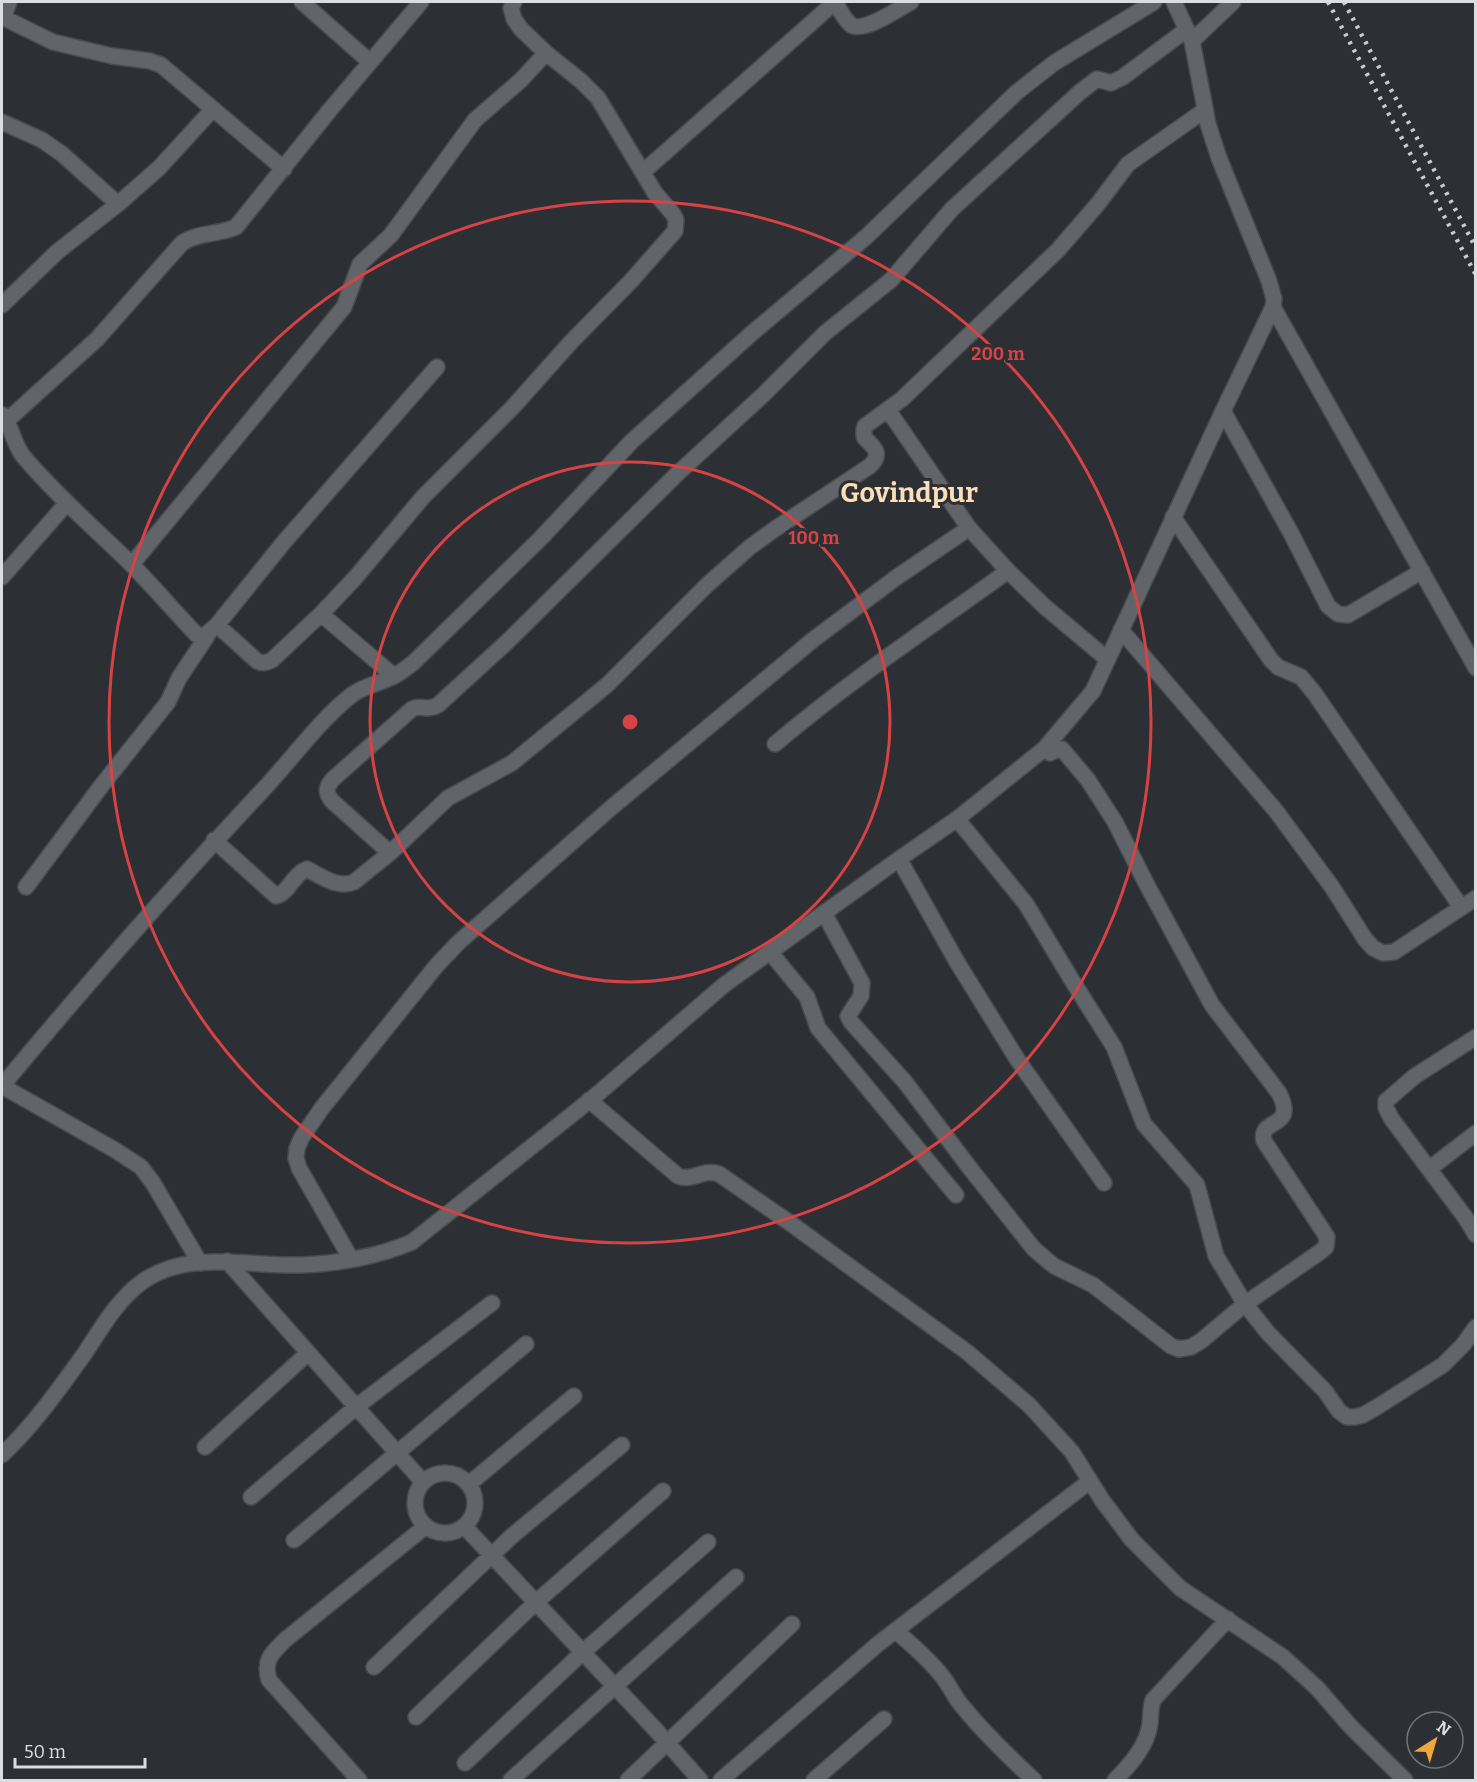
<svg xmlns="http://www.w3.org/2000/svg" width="1477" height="1782" font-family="Bitter,serif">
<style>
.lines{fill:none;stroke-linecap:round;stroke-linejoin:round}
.street-casing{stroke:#484a4e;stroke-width:18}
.secondary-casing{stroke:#484a4e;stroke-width:18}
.street{stroke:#616569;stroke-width:15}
.secondary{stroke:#616569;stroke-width:15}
.rail{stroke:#c9cbce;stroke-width:4.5;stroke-dasharray:3 6;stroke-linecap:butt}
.ring{fill:none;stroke:#d74344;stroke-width:3}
.labels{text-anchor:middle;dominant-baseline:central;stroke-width:6;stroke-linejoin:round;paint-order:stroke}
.district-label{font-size:27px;font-weight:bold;fill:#fcdeb8;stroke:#2c2f33}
.centre{fill:#d74344;stroke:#2c2f33;stroke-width:3}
.ring-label{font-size:18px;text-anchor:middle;font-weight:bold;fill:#d74344;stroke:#2c2f33;stroke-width:6;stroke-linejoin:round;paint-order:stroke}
</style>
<rect width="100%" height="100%" fill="#2c2f33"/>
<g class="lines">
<defs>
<path id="street" d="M 302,2 L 370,62
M 835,2 C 840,10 844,19 851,25 C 864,33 898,9 911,2
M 2,17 L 53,42 L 112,56 L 150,61 L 161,65 L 284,169
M 3,18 L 9,2
M 1192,41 L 1233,2
M 2,122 L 42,140 L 62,154 L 118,204
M 643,172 L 835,2
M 2,305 L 57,252 L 118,204 L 159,168 L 213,109
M 888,410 L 969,528 L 1008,571 L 1044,606 L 1107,659
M 1223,411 L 1292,535 L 1328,606 L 1338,614 L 1348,615 L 1422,571
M 3,415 C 12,427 13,443 23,456 C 56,495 94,528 130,563 C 153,586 174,611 196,634 L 203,637 L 217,625 L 257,661 C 262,664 266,663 272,660 L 321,614 L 394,676
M 2,425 L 97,339 L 182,243 C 198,232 218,235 236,227 L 329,111 L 421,2
M 1173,517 L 1271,660 L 1278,667 L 1301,677 L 1315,694 L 1461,907
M 132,564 L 344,307 L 360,264 L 391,235 L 475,120 L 521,80 L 546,53
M 2,577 L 67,503
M 321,614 L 355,578 L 423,497 L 513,407 L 571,342 L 631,281 L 675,231 L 676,220 L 673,214 L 655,193 L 598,98 L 581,81 L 546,53 L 521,29 L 514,19 L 511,8 L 514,2
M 217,625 L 284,542 L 437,367
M 1121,630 L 1276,811 L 1332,887 L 1365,939 L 1373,948 L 1383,953 L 1394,952 L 1476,898
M 775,744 C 849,681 929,628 1008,571
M 957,819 L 1026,904 L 1073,982 L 1114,1047 L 1144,1124 L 1197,1185 L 1216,1256 L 1245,1304 L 1268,1333 L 1325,1391 L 1339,1411 L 1347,1417 L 1355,1417 L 1363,1415 L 1377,1407 L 1443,1365 L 1463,1345 L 1476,1327
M 214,840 L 276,896 C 289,893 293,874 307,869 C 321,876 338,889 354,882 L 390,853 L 448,798 L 512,763 L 607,685 L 707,585 L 750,547 L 775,529 L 870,466 C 883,453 874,448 864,437 L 864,429 L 865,426 L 902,399 L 1058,250 L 1097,205 L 1128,164 L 1205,110
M 390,853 L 332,801 C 325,792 326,787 333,779 L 412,709 C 421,704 427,712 438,705 L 506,643 L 677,474 L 764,394 L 825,333 L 891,280 L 952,209 L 1080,92 L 1097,79 L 1111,83 L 1123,77 L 1186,30
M 899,859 L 957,962 L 1017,1059 L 1104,1183
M 26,887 L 102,785 L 168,702 L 179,678 L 207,636
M 824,913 L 862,983 L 861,996 L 848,1016 L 851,1022 L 905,1082 L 969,1167 L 1034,1249 L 1054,1266 L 1093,1285 L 1171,1346 L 1179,1349 L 1191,1347 L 1201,1341 L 1245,1304 L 1320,1252 L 1326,1247 L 1327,1237 L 1264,1141 C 1258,1117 1298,1130 1279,1093 L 1212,1005 L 1147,885 L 1115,822 L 1088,780 L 1062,749 L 1058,749 L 1050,753 L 1044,749
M 770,952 L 807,997 L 818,1028 L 956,1195
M 589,1100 L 678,1176 C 693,1182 703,1168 719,1174 L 790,1223 L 967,1352 L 1029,1405 L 1072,1452 L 1102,1500 L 1132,1540 L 1180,1588 L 1283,1657 L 1317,1688 L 1351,1727 L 1405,1780
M 1476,1133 L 1429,1169 L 1465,1217 L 1476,1235
M 1429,1169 L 1391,1118 L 1386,1108 L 1386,1101 L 1415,1076 L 1476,1037
M 351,1259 L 299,1168 L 296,1158 L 297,1148 L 302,1137 L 322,1108 L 437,965 L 459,942 L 612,807 L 814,639 L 897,577 L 969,528
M 227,1261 L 422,1481
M 200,1263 L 153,1183 L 141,1167 L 115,1150 L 2,1086 C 85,986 171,888 260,793 C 290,762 319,720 353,694 C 366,685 381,683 394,676 C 401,673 407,667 413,663 L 541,538 L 631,442 L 751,334 L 866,237 L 1017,92 L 1054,63 L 1154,2
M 205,1447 L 308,1353
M415 1503a30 30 0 1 1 60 0a30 30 0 1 1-60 0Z
M 469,1484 L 574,1396
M 251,1497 L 356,1407 L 492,1303
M 464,1526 L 655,1729 L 700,1780
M 294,1540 L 526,1344
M 896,1631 C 912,1645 929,1659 942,1676 C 950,1686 955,1698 963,1707 C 985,1734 1009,1757 1034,1780
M 374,1667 L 513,1535 L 622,1445
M 416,1717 L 535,1603 L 663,1491
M 465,1763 L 583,1652 L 708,1542
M 359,1780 L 269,1680 C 263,1660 272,1653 285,1640 L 426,1526
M 511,1780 L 736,1577
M 628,1780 L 792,1624
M 721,1780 L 878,1644 L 1090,1481
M 814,1780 L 884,1719
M 1115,1780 C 1130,1765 1147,1746 1150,1724 C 1151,1715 1150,1709 1153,1700 L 1228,1619"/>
<path id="secondary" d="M 1273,307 L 1476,668
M 2,1455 C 34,1425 59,1389 85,1353 C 101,1329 117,1300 142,1282 C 188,1249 249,1267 301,1265 C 337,1264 380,1256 412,1242 L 594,1097 L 724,985 L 899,859 L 957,819 L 1044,749 L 1093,691 L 1223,411 L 1273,307 L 1274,299 L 1269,281 L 1219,158 L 1208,124 L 1192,41 L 1174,2"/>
</defs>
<use href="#street" class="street-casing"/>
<use href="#secondary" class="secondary-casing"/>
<use href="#street" class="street"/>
<use href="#secondary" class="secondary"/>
<path class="rail" d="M 1328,2 L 1476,275
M 1344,2 L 1476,248"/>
</g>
<g class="ring">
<circle cx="630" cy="722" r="260"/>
<circle cx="630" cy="722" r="521"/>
</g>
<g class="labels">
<g class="district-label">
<text x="909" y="493">Govindpur</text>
</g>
</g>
<circle cx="630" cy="722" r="9" class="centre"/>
<g class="ring-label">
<text x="998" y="360">200 m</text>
<text x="814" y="544">100 m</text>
</g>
<rect width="1477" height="1782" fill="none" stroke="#dbdde0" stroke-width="6"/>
<g transform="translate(1435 1740) rotate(37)"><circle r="28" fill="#2c2f33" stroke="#727578" stroke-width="1.5"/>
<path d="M0-4.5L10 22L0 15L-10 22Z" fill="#eea83c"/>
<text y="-9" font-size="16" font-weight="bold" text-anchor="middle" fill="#dbdde0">N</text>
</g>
<path d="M15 1758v9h130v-9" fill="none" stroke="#dbdde0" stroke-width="3"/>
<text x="24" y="1758" font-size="18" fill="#dbdde0" stroke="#2c2f33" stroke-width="4.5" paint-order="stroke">50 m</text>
</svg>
